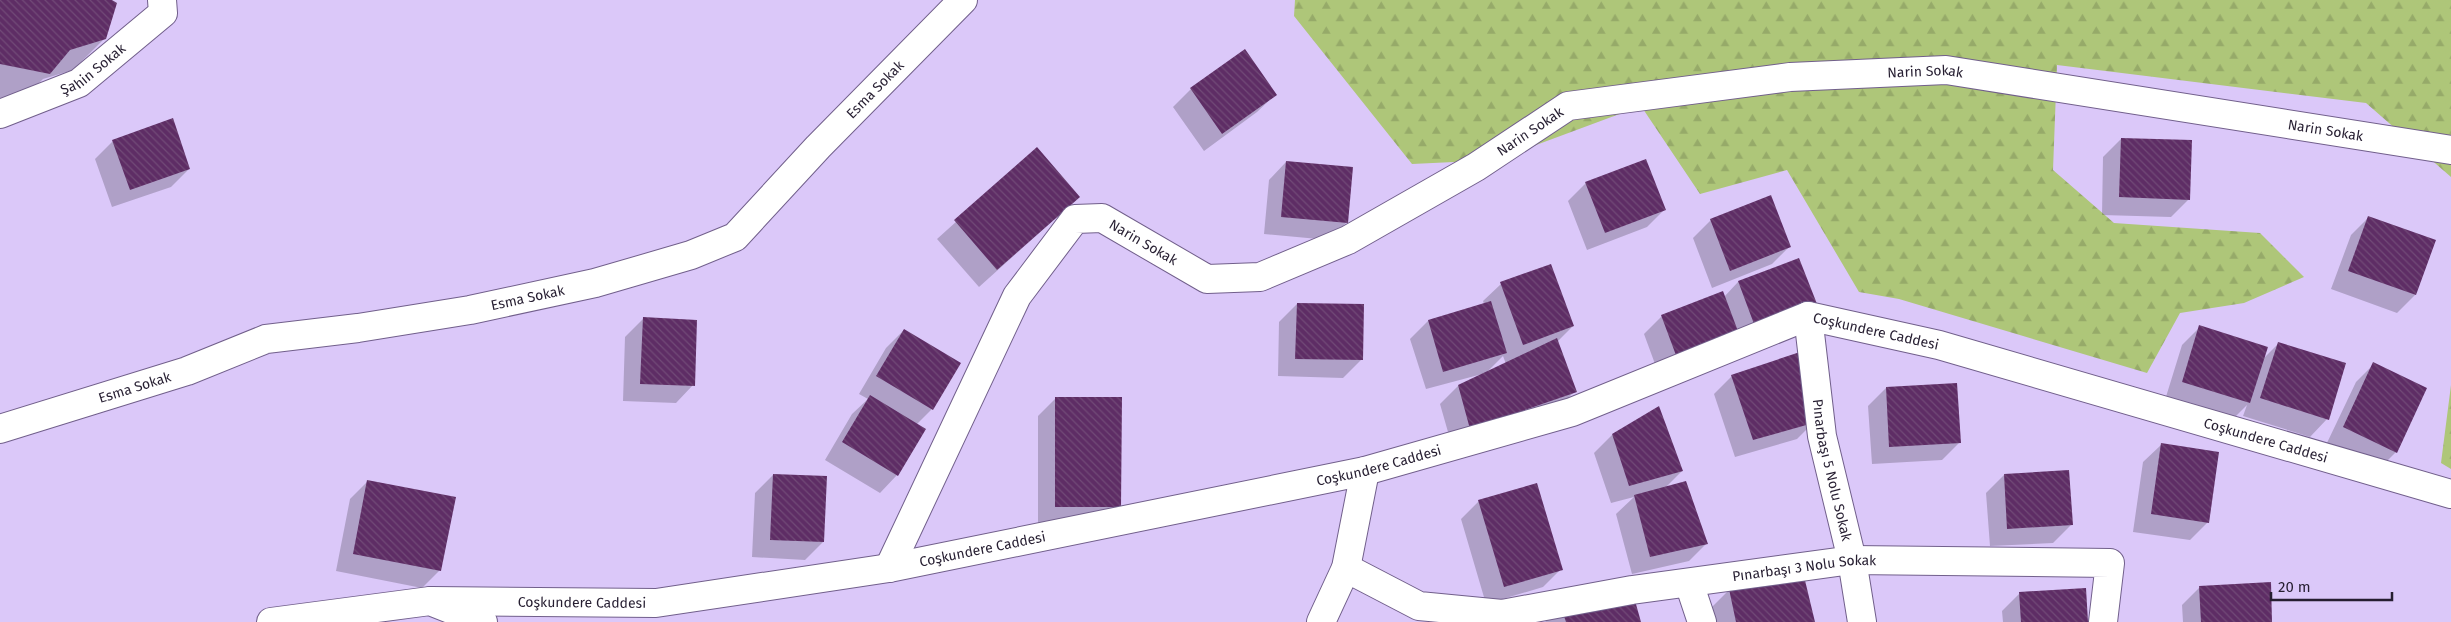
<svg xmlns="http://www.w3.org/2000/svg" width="2451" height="622" font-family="'Fira Sans',sans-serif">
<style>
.forest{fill:url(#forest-firs)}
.shadow{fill:#0003}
.building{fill:url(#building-back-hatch)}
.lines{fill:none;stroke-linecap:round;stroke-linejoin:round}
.minor-casing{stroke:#715f8b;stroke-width:30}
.tertiary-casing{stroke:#715f8b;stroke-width:30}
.minor{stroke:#fff;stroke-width:28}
.tertiary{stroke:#fff;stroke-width:28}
.labels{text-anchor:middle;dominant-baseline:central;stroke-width:5;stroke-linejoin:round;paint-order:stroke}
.street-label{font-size:14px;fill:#261e31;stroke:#dbc8f9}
</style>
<defs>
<pattern id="forest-firs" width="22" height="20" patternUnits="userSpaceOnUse" patternTransform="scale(1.25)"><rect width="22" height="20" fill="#aec679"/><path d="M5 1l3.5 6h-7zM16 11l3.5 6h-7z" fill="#96aa69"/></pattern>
<pattern id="building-back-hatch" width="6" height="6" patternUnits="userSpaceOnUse" patternTransform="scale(1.25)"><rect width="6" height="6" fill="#5e2d65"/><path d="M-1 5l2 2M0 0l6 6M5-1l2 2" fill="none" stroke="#714a77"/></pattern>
</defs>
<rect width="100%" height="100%" fill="#dbc8f9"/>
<path class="forest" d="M 1295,0 L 2451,0 L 2451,177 L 2366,103 L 2057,65 L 2053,170 L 2114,223 L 2260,233 L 2304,277 L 2244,303 L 2180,313 L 2147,373 L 1899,299 L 1859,292 L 1787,170 L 1700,194 L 1641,106 L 1496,160 L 1412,164 L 1294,16 Z
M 2451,385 L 2451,469 L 2441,463 Z"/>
<path class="shadow" d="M 0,0 L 110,0 L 105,38 L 73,70 L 43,79 L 17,105 L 0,101 Z
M 1191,89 L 1275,95 L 1257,112 L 1204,151 L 1173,107 Z
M 2121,139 L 2189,199 L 2171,217 L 2102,215 L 2103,157 Z
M 113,141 L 189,169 L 171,187 L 112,207 L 95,159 Z
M 1037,149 L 1079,197 L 979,287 L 937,239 Z
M 1286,162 L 1347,222 L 1329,240 L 1264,234 L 1269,180 Z
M 1586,183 L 1665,209 L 1647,227 L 1587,250 L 1568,201 Z
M 2369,217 L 2415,295 L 2397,313 L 2331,289 L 2351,235 Z
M 1711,220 L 1790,246 L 1772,264 L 1712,288 L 1693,238 Z
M 1798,259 L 1818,309 L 1662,383 L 1644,334 L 1662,316 L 1724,297 L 1738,282 Z
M 1501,284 L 1573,326 L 1557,342 L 1575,391 L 1557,409 L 1452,446 L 1440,404 L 1458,386 L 1506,364 L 1503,356 L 1486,373 L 1426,389 L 1410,339 L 1428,321 L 1484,304 L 1483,301 Z
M 1297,304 L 1361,360 L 1343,378 L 1278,376 L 1279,322 Z
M 643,319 L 693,385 L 676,403 L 623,401 L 625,337 Z
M 2200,327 L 2263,359 L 2279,343 L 2327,419 L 2310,437 L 2243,416 L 2247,405 L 2231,421 L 2165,400 L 2182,345 Z
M 904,330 L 959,364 L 932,409 L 916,425 L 897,475 L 880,493 L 825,460 L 852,414 L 868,399 L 859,394 L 886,348 Z
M 2374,364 L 2396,452 L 2378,470 L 2326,445 L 2356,382 Z
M 1732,376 L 1815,421 L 1797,439 L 1735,457 L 1714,394 Z
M 1886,388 L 1960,442 L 1942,460 L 1872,464 L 1868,406 Z
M 1056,398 L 1120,507 L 1102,525 L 1038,524 L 1038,416 Z
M 1612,435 L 1682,471 L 1665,488 L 1707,543 L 1689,561 L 1632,574 L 1616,514 L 1634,497 L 1611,503 L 1594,453 Z
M 2161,445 L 2208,522 L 2190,540 L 2133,532 L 2143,462 Z
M 773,475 L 823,542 L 805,560 L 752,557 L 755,493 Z
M 2004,475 L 2071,525 L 2053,543 L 1990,546 L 1986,493 Z
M 368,481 L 440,570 L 422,588 L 336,571 L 350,499 Z
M 1479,501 L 1561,569 L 1543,587 L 1486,604 L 1461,519 Z
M 2200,587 L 2271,622 L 2183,622 L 2182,605 Z
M 1729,590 L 1813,622 L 1714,622 L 1711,608 Z
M 2020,593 L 2086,622 L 2003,622 L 2002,611 Z
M 1561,607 L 1640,622 L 1545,622 Z"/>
<path class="building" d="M 0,0 L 112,0 L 117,3 L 106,39 L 70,50 L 50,74 L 0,64 Z
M 1245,49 L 1277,95 L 1222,134 L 1190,88 Z
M 173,118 L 190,169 L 130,190 L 112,140 Z
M 2121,138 L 2192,140 L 2190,200 L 2119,197 Z
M 1037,147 L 1080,197 L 997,270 L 954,220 Z
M 1646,159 L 1666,210 L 1605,233 L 1585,182 Z
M 1286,161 L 1353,167 L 1348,223 L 1281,217 Z
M 1771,195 L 1791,247 L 1730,271 L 1710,219 Z
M 2368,216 L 2436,240 L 2416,295 L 2348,271 Z
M 1799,258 L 1819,309 L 1757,332 L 1738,281 Z
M 1551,264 L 1574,326 L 1523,345 L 1500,282 Z
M 1723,291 L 1742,342 L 1680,366 L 1661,315 Z
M 1491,301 L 1507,353 L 1443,372 L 1428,320 Z
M 1297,303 L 1364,304 L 1363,360 L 1295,359 Z
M 643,317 L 697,320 L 695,386 L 640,384 Z
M 2199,325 L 2268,347 L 2250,403 L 2182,382 Z
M 904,329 L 961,363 L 933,410 L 876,376 Z
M 1557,338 L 1577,392 L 1470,429 L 1458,385 Z
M 2278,342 L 2346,363 L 2329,420 L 2260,398 Z
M 1803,351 L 1817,422 L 1753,440 L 1731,375 Z
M 2373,362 L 2427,388 L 2397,453 L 2343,427 Z
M 1957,383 L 1961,443 L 1889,447 L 1886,387 Z
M 870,395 L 926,429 L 898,476 L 842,442 Z
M 1055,397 L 1122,397 L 1121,507 L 1055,507 Z
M 1659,406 L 1683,471 L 1629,486 L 1612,434 Z
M 2161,443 L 2219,452 L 2209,523 L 2151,514 Z
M 2069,470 L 2073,525 L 2007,529 L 2004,474 Z
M 773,474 L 827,476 L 824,542 L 770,540 Z
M 367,480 L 456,497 L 441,571 L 353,554 Z
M 1686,481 L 1708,544 L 1650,557 L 1634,495 Z
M 1537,483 L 1563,570 L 1504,587 L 1478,500 Z
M 1803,572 L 1815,622 L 1736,622 L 1729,589 Z
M 2271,582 L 2272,622 L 2201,622 L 2199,586 Z
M 2086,588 L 2088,622 L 2021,622 L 2019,592 Z
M 1632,590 L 1641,622 L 1566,622 L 1560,605 Z"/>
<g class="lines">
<defs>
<g id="minor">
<path id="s1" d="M 0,114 L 79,83 L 163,13 L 162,0"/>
<path id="s2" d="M 1808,316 L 1822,436 L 1852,560 L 1862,622"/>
<path id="s3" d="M 0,429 L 187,371 L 266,339 L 358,328 L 470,310 L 595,283 L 691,255 L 735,237 L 818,147 L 963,0"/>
<path id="s4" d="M 889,568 L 1017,296 L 1075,219 L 1102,218 L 1207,279 L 1260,277 L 1348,240 L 1476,167 L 1568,106 L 1790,77 L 1946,70 L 2451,150"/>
<path d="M 1346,568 L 1419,606 L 1502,614 L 1511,622"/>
<path d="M 1689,583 L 1702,622"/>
<path id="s5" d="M 431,601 L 656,603 L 889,568 L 1365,471 L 1572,412 L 1808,316 L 1939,345 L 2451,494"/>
<path id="s6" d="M 1502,614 L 1632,590 L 1852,560 L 2110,563 L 2103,622"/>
<path d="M 1321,622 L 1346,568 L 1365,471"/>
</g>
<path id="tertiary" d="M 271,622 L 430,601 L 483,622"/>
</defs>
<use href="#minor" class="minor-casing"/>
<use href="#tertiary" class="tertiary-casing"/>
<use href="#minor" class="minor"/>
<use href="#tertiary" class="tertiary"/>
</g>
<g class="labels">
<g class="street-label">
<text stroke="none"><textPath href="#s1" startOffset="104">Şahin Sokak</textPath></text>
<text stroke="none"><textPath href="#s4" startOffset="1311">Narin Sokak</textPath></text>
<text stroke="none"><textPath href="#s3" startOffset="966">Esma Sokak</textPath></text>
<text stroke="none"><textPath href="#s4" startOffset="1716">Narin Sokak</textPath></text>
<text stroke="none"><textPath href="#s4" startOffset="906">Narin Sokak</textPath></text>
<text stroke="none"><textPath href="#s4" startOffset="472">Narin Sokak</textPath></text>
<text stroke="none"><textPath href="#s3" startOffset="546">Esma Sokak</textPath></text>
<text stroke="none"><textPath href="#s5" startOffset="1486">Coşkundere Caddesi</textPath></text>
<text stroke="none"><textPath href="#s3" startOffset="141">Esma Sokak</textPath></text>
<text stroke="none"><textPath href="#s5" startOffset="1891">Coşkundere Caddesi</textPath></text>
<text stroke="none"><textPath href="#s5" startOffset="961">Coşkundere Caddesi</textPath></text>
<text stroke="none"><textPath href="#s2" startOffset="156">Pınarbaşı 5 Nolu Sokak</textPath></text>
<text stroke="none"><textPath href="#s5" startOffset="556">Coşkundere Caddesi</textPath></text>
<text stroke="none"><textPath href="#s6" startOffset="306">Pınarbaşı 3 Nolu Sokak</textPath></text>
<text stroke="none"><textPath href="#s5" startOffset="151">Coşkundere Caddesi</textPath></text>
</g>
</g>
<path d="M2271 592v8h121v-8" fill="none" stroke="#261e31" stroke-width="2.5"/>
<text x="2278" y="592" font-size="15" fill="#261e31" stroke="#dbc8f9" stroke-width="4" paint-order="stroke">20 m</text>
</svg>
